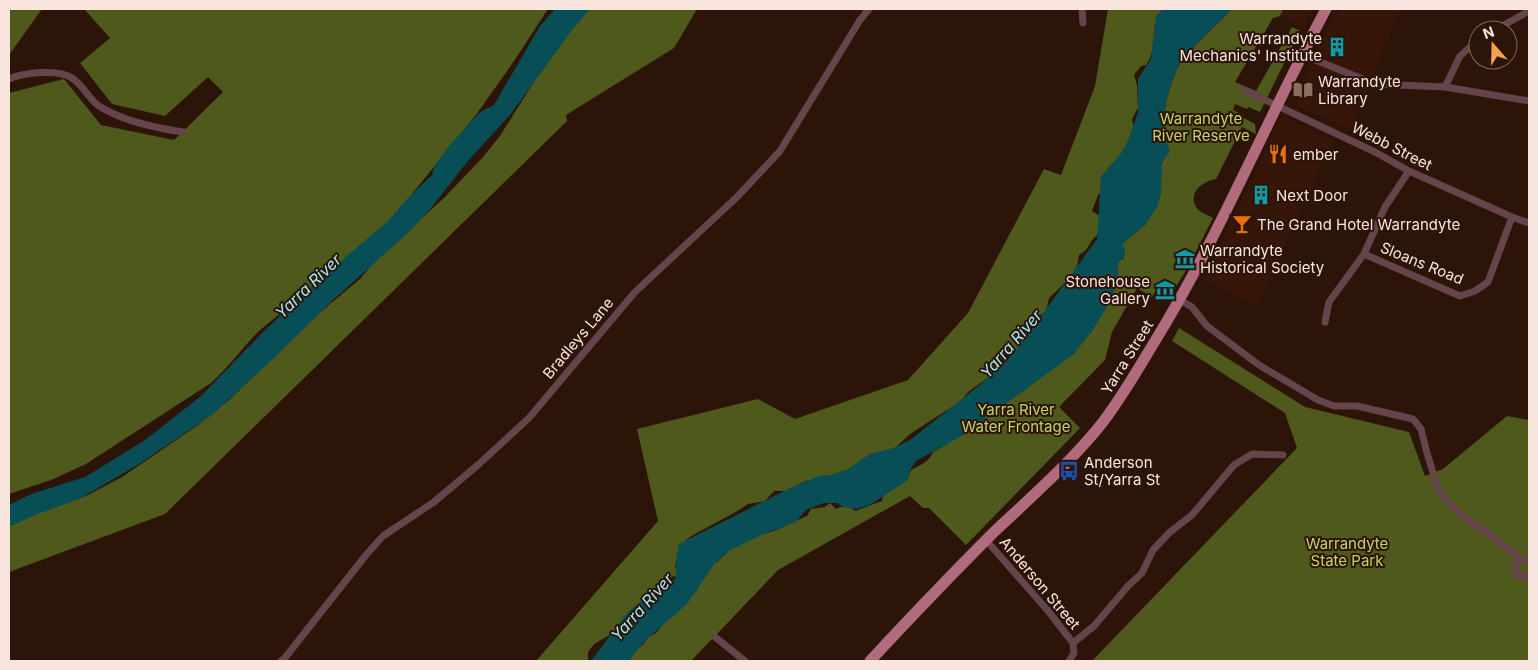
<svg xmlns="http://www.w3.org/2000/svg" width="1538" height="670" font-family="Inter,sans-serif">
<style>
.built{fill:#361609}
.forest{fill:#4f591b}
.water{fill:#074e56}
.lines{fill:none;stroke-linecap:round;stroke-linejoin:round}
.minor{stroke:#66444c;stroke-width:7}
.primary{stroke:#b06b7d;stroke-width:11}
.labels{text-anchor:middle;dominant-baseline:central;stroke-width:4;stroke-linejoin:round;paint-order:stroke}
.poi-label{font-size:15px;fill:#f8e5de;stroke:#2d1409;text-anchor:start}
.park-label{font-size:15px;fill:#c3d568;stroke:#2d1409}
.street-label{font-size:15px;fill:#f8e5de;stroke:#2d1409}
.water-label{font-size:16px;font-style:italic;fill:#9ceffa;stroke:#2d1409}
</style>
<rect width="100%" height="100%" fill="#2d1409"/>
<path class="built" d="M 1283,9 L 1313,9 L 1303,28 L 1280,16 Z
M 1342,9 L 1400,9 L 1350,130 L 1294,104 L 1331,21 Z
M 1285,117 L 1333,141 L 1257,306 L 1203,281 L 1280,119 Z"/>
<path class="forest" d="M 9,9 L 42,9 L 9,55 Z
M 87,9 L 548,9 L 514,61 L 476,115 L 386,226 L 259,331 C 242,348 229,367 211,383 L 86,464 L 51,480 L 9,494 L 9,93 L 64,79 L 101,125 L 174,140 L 223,92 L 208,77 L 165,116 L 112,104 L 80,63 L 110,38 L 85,10 Z
M 588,9 L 697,9 L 674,48 L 566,115 L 567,121 L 165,514 L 9,572 L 9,522 L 86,496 L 122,477 L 198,425 L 229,400 L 310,321 L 361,278 L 376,259 L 443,199 L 483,157 L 500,136 L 547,61 Z
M 1108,9 L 1163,9 C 1148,23 1159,49 1146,65 L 1141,66 L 1134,75 L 1137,85 L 1138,108 L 1132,119 L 1134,128 L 1132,144 L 1109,167 L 1104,176 L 1103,191 L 1098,195 L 1092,211 L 1101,217 L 1099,233 L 1092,240 L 1086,250 L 1079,255 L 1077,266 L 1069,279 L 1049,298 L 1046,312 L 1038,316 L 1023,339 L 1024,346 L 1019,350 L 1006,355 L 997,364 L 989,377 L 968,392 L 961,401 L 910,434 L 896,447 L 842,475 L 805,481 L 786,491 L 774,491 L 765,501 L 748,504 L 734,513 L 693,535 L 686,540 L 678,552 L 675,568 L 678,570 L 678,577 L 673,576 L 672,578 L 671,577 L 666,580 L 665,584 L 656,587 L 651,601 L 620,629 L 594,644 L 588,652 L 588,661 L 536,661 L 658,521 L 637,429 L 758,399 L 795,419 L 908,380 L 968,313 L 1044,169 L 1061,175 L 1095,86 Z
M 1232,9 L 1283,9 L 1280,16 L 1273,18 L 1235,82 L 1256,91 L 1292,27 L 1300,31 L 1260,112 L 1248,107 L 1247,109 L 1235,104 L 1233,110 L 1243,115 L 1242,117 L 1255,124 L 1256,134 L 1242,127 L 1216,179 C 1203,181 1188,192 1196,207 C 1199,212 1207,215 1213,218 L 1194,255 L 1183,249 L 1175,262 L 1187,269 L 1175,288 L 1162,280 L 1152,297 L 1137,288 L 1112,332 L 1105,360 L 1059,407 L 1080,428 L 966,545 L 929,508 L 923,508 L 910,496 L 778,570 L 691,661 L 629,661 L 635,650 L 643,645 L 648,637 L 656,633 L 665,621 L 675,614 L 697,590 L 704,573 L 712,562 L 717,562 L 727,553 L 731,540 L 771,532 L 807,516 L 811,509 L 825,507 L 830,503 L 836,509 C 843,505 850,505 855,511 L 882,501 L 883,495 L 908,476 L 911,470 C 919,466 930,461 933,452 L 945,445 L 1120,260 L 1122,260 C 1127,254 1123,250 1122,244 L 1146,224 L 1162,162 C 1173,150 1163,133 1164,118 C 1165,102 1171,83 1177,69 C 1185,52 1218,24 1232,9 Z
M 1179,328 L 1305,407 L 1409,432 L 1425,476 L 1443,469 L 1507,416 L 1529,420 L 1529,661 L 1092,661 L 1297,448 L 1285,413 L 1172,341 Z"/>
<path class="water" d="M 555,9 L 590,9 L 572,30 L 510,115 L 467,162 L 431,208 L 409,232 L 333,300 L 275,357 L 212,415 L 139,464 L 81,498 L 35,515 L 9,527 L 9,505 L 31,494 L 85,477 L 145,440 L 201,396 L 261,334 L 307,290 L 389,220 L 406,200 L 432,175 L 435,165 L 450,145 L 480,112 L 494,105 L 540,26 Z
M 1163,9 L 1232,9 C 1214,27 1193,45 1179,65 C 1172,77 1165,104 1164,117 C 1163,129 1166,141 1170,151 L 1162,163 L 1161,194 L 1158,205 L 1146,224 L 1122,244 L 1125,250 L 1124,257 L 1118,263 L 1118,281 L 1107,307 L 1092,331 L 1074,354 L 963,435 L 916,461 L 909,472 L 908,480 L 870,505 L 856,509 L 844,507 L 837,503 L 824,503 L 806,510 L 796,522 L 766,533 L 730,550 L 715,563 L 687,604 L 649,637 L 628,661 L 591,661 L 627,613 L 646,597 L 676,578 L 676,566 L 679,544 L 790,488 L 819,476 L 831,475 L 848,469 L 870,454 L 894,448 L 910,440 L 981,384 L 1014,353 L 1097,239 L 1101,176 L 1120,155 L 1129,138 L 1138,112 L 1138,79 L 1151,59 L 1156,16 Z"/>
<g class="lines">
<path class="minor" d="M 1082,9 L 1083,23
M 1495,30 L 1529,11
M 1303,55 L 1375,84 L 1445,87 L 1529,101
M 9,79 C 24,72 59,69 72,78 C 83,85 89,99 99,106 C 122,121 156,128 183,132
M 1445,87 L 1460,56 L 1478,40
M 1244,90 L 1375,152 L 1409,171 L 1512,217 L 1529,223
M 1364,254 L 1460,296 L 1475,291 L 1488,282 L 1512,217
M 1180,300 L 1192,307 L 1207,326 L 1259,365 L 1318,400 L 1334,406 L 1357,406 L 1413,419 L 1421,429 L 1427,453 L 1438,489 L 1447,501 L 1460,514 L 1515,553 L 1520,561
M 1325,322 L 1329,302 L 1364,254 L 1385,207 L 1409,171
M 986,540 L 1049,612 L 1073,643
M 1529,562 L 1525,560 L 1520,561 L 1514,568 L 1516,574 L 1521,577 L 1529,575
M 715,637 L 745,661
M 281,661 L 284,659 L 366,555 L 383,536 L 434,502 L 479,464 L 529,418 L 635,292 L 737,197 L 780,151 L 860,20 L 869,9
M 1069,661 L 1074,653 L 1073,643 L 1094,626 L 1128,586 L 1142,573 L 1153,550 L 1170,532 L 1192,515 L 1234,465 L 1252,454 L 1283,455"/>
<path class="primary" d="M 870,661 C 910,618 951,575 993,533 C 1029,499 1067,466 1099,427 C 1119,402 1135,374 1152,346 C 1219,238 1266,121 1326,9"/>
</g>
<defs>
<symbol id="building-bare" viewBox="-9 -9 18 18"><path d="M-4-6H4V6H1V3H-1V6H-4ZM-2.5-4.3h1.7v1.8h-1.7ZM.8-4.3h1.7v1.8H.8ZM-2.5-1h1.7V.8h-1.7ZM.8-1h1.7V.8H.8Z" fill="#0f9aa8" stroke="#2d1409" stroke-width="2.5" paint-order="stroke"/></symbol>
<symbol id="library-bare" viewBox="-9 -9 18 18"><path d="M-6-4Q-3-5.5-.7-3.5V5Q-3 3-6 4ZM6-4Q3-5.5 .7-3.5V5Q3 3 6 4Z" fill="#8d6e63" stroke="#2d1409" stroke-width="2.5" paint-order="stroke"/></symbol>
<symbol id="restaurant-bare" viewBox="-9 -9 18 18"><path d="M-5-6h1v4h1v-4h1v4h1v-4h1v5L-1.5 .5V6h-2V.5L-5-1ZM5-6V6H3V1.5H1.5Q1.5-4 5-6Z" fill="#e8710a" stroke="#2d1409" stroke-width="2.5" paint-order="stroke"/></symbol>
<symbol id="bar-bare" viewBox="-9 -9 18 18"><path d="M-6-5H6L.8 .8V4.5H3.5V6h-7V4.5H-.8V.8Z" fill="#e8710a" stroke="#2d1409" stroke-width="2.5" paint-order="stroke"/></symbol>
<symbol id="museum-bare" viewBox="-9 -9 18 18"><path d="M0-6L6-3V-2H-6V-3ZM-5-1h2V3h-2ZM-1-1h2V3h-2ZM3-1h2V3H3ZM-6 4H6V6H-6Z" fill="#0f9aa8" stroke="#2d1409" stroke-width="2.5" paint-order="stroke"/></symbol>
<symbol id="bus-bare" viewBox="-9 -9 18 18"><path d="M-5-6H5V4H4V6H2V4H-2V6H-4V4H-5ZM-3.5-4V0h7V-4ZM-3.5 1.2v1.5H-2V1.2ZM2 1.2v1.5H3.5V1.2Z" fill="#1a4fb4" stroke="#2d1409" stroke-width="2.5" paint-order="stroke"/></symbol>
</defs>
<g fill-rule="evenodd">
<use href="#building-bare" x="1323" y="33" width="28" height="28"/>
<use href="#library-bare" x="1289" y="76" width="28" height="28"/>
<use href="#restaurant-bare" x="1264" y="140" width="28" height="28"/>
<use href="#building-bare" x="1247" y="181" width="28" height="28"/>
<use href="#bar-bare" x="1228" y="210" width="28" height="28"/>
<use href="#museum-bare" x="1171" y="245" width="28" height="28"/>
<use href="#museum-bare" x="1151" y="276" width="28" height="28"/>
<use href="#bus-bare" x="1055" y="457" width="28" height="28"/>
</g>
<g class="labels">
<g class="poi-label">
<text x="1322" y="38" text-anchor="end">Warrandyte<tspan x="1322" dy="17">Mechanics' Institute</tspan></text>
<text x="1318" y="81">Warrandyte<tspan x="1318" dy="17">Library</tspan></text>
<text x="1293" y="154">ember</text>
<text x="1276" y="195">Next Door</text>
<text x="1257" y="224">The Grand Hotel Warrandyte</text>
<text x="1200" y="250">Warrandyte<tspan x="1200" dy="17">Historical Society</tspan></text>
<text x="1150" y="281" text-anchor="end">Stonehouse<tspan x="1150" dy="17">Gallery</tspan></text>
<text x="1084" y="462">Anderson<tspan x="1084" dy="17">St/Yarra St</tspan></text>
</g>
<g class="park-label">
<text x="1201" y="118">Warrandyte<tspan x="1201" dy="17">River Reserve</tspan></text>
<text x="1016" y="409">Yarra River<tspan x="1016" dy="17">Water Frontage</tspan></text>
<text x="1347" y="543">Warrandyte<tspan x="1347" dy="17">State Park</tspan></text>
</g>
<g class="street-label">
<text transform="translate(1392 146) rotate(27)">Webb Street</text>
<text transform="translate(1422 263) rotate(22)">Sloans Road</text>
<text transform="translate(578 338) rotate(-50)">Bradleys Lane</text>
<text transform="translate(1127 357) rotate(-58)">Yarra Street</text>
<text transform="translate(1040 583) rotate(50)">Anderson Street</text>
</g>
<g class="water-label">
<text transform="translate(308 286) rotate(-44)">Yarra River</text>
<text transform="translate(1011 344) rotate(-49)">Yarra River</text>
<text transform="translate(642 607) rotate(-48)">Yarra River</text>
</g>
</g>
<rect width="1538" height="670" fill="none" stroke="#f8e5de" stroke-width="20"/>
<g transform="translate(1493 45) rotate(340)"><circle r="24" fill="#2d1409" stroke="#7e685e"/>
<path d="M0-4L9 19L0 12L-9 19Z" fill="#f6a247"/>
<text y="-8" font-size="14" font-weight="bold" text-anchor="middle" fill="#f8e5de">N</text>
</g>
</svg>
